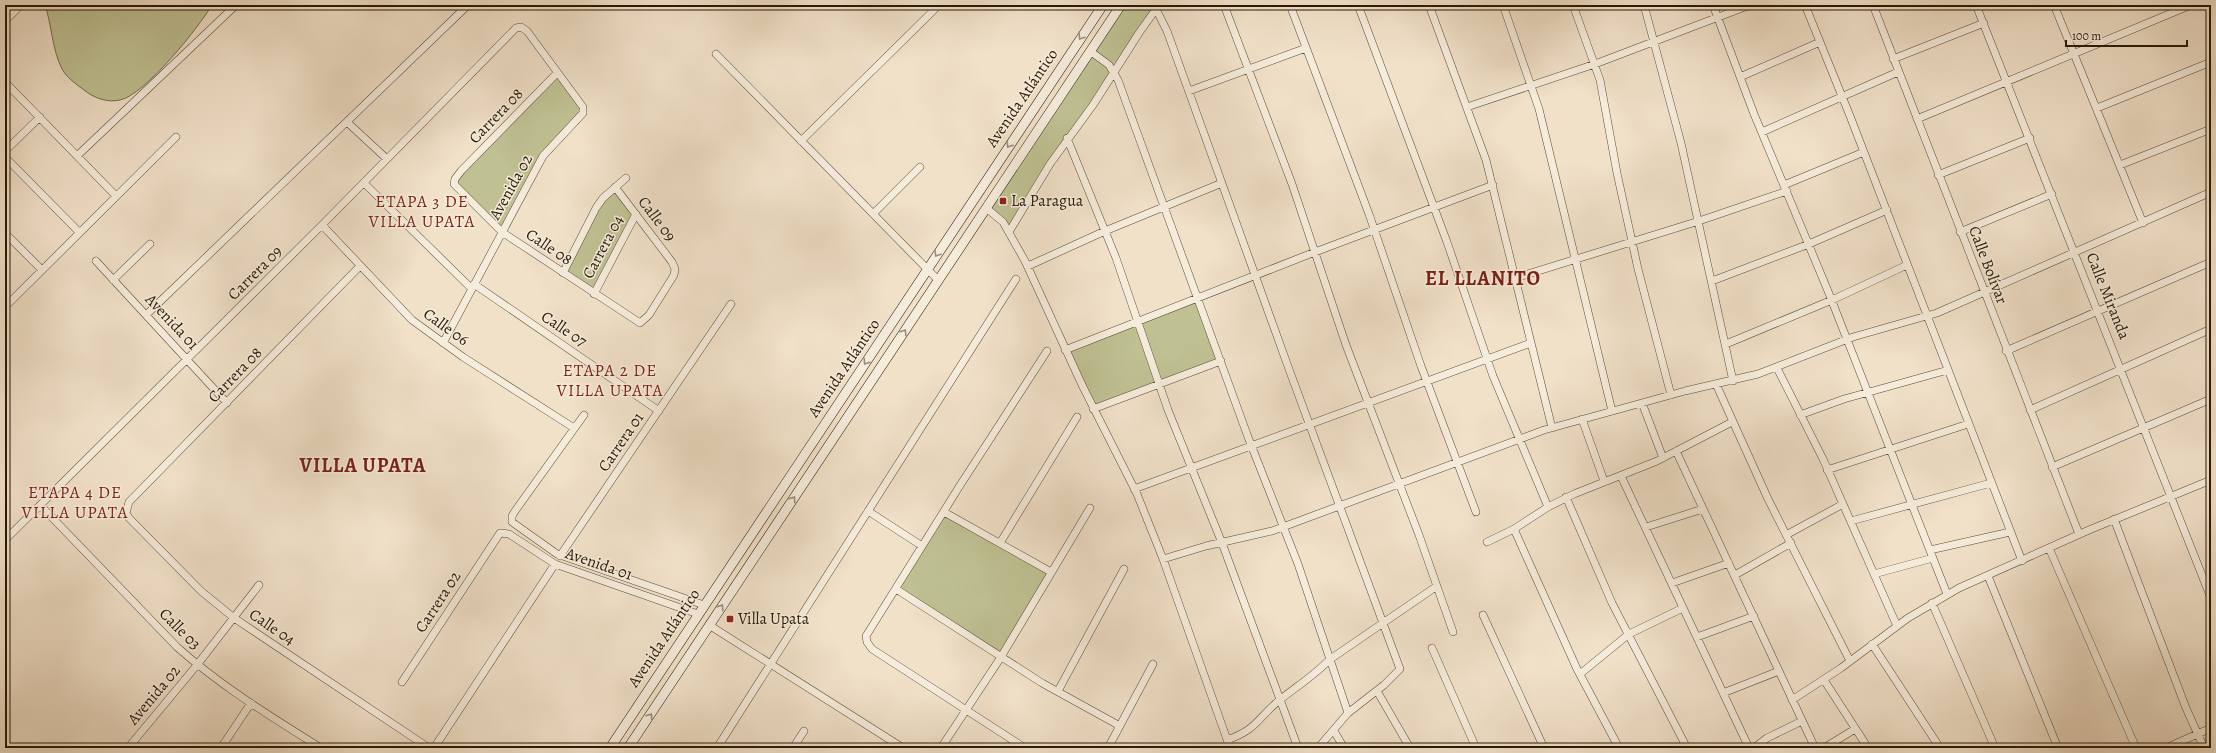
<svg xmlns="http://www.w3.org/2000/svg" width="2216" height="753" font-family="Alegreya,serif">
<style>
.green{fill:#bfc193;stroke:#746d4c}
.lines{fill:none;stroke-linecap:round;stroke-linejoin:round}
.street-casing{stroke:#5a4b35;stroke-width:8}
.secondary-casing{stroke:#281904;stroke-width:10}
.street{stroke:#f6ecdc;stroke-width:7}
.secondary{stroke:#f6ecdc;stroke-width:9}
.oneway{stroke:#998d7b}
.poi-dot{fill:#8f2418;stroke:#f6ecdc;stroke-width:1.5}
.labels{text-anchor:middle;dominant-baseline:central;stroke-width:3;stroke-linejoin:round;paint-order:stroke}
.street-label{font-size:16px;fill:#281904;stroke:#f6ecdc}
.poi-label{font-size:16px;fill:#281904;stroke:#f6ecdc;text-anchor:start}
.neighbourhood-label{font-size:17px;letter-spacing:1px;fill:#7a1f14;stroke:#f6ecdc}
.district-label{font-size:20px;font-weight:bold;letter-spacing:1px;fill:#7a1f14;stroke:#f6ecdc}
</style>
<rect width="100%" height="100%" fill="#f1e1c9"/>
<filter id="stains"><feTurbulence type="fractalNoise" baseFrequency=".005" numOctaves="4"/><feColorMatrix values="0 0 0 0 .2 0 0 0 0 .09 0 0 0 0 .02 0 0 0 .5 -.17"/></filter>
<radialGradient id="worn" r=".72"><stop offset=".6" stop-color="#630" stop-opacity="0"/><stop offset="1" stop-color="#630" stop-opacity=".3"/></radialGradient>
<path class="green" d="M 45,5 L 212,5 C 199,27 145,95 120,100 C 107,103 94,98 84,90 C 76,84 67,78 62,69 C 52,49 52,26 45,5 Z
M 1121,5 L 1159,5 L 1070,134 L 1009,232 L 986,208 Z
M 557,73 L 583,110 L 548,150 L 502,232 L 456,187 L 455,179 Z
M 615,187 L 636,214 L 594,294 L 563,273 L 590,219 Z
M 1198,299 L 1221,361 L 1093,409 L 1065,350 Z
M 944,512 L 1051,572 L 1001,657 L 896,589 Z"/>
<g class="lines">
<defs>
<path id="street" d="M 1154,5 L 1167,31 L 1290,372 L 1400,669 L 1384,685 L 1348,713 L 1318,748
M 1224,5 L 1292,184 L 1346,345 L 1419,535 L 1453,632
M 1290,5 L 1369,214 L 1421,366 L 1476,512
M 1358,5 L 1447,242 L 1493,376 L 1548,507
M 1429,5 L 1486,160 L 1552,428
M 1503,5 L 1539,109 L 1612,411
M 1573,5 L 1600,80 L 1617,173 L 1638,269 L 1671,395
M 1644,5 L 1681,143 L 1733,381
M 1713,5 L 1754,114 L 1828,291 L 1947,594
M 1805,5 L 1850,116 L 2022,561
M 1873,5 L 2079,534
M 1976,5 L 2211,598
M 2054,5 L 2143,223
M 5,21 L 21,5
M 1090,51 L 1109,65 L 1118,80 L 1248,437 L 1298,564 L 1348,713
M 716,54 L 938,280
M 1893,59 L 1984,23
M 557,73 L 461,171 L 455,179 L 454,184 L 502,232 L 640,323 L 649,315 L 674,275 L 675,269 L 672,262 L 615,187
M 1740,77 L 1820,42
M 5,82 L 116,196
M 1189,91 L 1306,48
M 1467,107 L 1595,64 L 1750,5
M 2097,108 L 2211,62
M 1917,119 L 2191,5
M 347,122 L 387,159
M 1762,132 L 1898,72
M 1067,138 L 1116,258 L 1168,410 L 1222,543 L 1298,748
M 801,141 L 939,5
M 5,151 L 40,117
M 77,156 L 236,5
M 5,157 L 79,232
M 2120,165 L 2211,129
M 1938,175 L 2030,138
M 364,183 L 472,289
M 1784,185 L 1864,152
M 986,208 L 1003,222 L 1025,261 L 1083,387 L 1137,494 L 1163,559 L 1230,748
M 873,214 L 920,167
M 322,225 L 412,320 L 463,357 L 574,428
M 1009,232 L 1050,164 L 1093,105 L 1139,33 L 1159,5
M 1960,232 L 2052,194
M 5,233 L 42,270
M 96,261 L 227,403
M 360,266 L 129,502 L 126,513 L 129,518 L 201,591 L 234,618 L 429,748
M 1028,266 L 1105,231 L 1222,183
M 563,273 L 596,208 L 603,198 L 626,178
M 1515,278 L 1699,221 L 1787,191
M 113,280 L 150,244
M 1712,281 L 1809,244 L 1887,210
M 474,284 L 659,411
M 594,294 L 636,214
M 5,307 L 176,137
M 146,315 L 468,5
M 1726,344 L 1832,300 L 1907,265
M 1065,350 L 1315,252 L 1493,185
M 2006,351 L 2211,262
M 1777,368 L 1823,459 L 1897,626
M 1716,384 L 1768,499 L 1850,661
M 1642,403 L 1663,458
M 1093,409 L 1221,361
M 2030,410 L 2211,329
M 584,415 L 515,511 L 512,516 L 512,522 L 557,554 L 704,605
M 1800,415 L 1844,399 L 1948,370
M 1582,419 L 1604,481
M 1676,451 L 1815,748
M 2052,467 L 2211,399
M 1827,470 L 1968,424
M 1621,476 L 1749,748
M 1134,489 L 1531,343
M 1566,497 L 1612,603 L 1687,748
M 41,506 L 177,647 C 222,687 270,716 321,748
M 868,511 L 922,546
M 944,512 L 1051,572
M 2114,519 L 2186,708 L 2204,748
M 1851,521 L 1991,483
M 1646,527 L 1703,509
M 1514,529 L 1577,669 L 1619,748
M 1786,535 L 1843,504
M 5,540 L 322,225 L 516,28 L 521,27 L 527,31 L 583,107 L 583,113 L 543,156 L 443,343
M 1487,542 L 1514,529 L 1548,507 L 1574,494 L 1657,461 L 1732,422
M 1000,543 L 1077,417
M 2049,548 L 2136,748
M 1930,550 L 2010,532
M 560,556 L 731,304
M 1163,559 L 1206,546 L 1272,531 L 1544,430 L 1685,391 L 1758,374 L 1853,337 L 1937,313 L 2211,192
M 1874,574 L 1933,558
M 1735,575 L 1791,543
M 1988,576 L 2058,748
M 1672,583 L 1729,563
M 896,589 L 1042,683 L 1120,726
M 1932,603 L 1995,748
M 1483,615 L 1544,748
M 709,625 L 903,748
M 1697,637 L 1754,616
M 1872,644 L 1940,748
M 1432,648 L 1476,748
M 1580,674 L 1629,634 L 1683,608
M 1824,680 L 1868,748
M 402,682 L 500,533 L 509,534 L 555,564 L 698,614
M 1058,691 L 1124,569
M 1377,691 L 1410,748
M 1723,693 L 1779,671
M 1792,700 L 1841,668 L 1908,618 L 1959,588 L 2089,530 L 2211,480
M 1334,731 L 1344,748
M 1227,740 C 1255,730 1256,721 1276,703 C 1294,688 1314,676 1329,660 L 1437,586
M 128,748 L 197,665 L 259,585
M 221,748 L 251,703
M 434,748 L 555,564
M 717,748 L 1016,279
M 793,748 L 804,731
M 941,748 L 1001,657 L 1090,508
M 1025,748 L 872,649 L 867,642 L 866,636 L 959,487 L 1047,351
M 1108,748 L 1153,664
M 1754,748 L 1767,738 L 1802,721
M 1824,748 L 1855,729
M 2166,748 L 2211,728"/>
<path id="secondary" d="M 610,748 L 1103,5
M 628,748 L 1121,5"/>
</defs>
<use href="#street" class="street-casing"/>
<use href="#secondary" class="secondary-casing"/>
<use href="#street" class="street"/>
<use href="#secondary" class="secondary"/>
</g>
<defs><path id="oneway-chevron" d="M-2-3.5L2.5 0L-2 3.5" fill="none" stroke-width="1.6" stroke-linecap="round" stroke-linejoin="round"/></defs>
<g class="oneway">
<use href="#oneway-chevron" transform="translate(1081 37) rotate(124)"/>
<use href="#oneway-chevron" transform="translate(1009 145) rotate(123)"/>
<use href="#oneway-chevron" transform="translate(937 254) rotate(123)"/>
<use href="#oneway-chevron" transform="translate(904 332) rotate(-57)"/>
<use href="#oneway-chevron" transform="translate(866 362) rotate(124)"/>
<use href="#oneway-chevron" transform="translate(793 499) rotate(-56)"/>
<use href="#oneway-chevron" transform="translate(721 607) rotate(-56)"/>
<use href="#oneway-chevron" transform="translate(650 716) rotate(-56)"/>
</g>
<g class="poi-dot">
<rect x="999" y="197" width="8" height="8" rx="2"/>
<rect x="726" y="615" width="8" height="8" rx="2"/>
</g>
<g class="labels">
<g class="street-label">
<text transform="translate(1022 98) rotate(-56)">Avenida Atlántico</text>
<text transform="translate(496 116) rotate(-46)">Carrera 08</text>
<text transform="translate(511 187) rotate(-61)">Avenida 02</text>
<text transform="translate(657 219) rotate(53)">Calle 09</text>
<text transform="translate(549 247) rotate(34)">Calle 08</text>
<text transform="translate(603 247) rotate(-62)">Carrera 04</text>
<text transform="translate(1988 265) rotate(69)">Calle Bolívar</text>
<text transform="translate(255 273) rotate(-45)">Carrera 09</text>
<text transform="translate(2108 296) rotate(68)">Calle Miranda</text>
<text transform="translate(172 322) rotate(47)">Avenida 01</text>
<text transform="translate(446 327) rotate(36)">Calle 06</text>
<text transform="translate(564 329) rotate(34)">Calle 07</text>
<text transform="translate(844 368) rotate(-56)">Avenida Atlántico</text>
<text transform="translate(235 375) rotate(-46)">Carrera 08</text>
<text transform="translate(621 442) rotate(-56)">Carrera 01</text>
<text transform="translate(599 564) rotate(19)">Avenida 01</text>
<text transform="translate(438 602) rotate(-57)">Carrera 02</text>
<text transform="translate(272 627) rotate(34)">Calle 04</text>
<text transform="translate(180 629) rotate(45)">Calle 03</text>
<text transform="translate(664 638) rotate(-56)">Avenida Atlántico</text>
<text transform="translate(154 695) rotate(-50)">Avenida 02</text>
</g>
<g class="poi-label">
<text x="1011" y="201">La Paragua</text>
<text x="738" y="619">Villa Upata</text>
</g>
<g class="neighbourhood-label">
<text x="422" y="201">ETAPA 3 DE<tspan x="422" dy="20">VILLA UPATA</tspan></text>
<text x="610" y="370">ETAPA 2 DE<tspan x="610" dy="20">VILLA UPATA</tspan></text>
<text x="75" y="492">ETAPA 4 DE<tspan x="75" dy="20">VILLA UPATA</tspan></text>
</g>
<g class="district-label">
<text x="1483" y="278">EL LLANITO</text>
<text x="363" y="465">VILLA UPATA</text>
</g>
</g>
<rect width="2216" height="753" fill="none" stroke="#f1e1c9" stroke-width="20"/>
<rect x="6" y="6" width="2204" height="741" fill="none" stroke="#281904" stroke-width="2"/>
<rect x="10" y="10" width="2196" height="733" fill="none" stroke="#281904"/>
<path d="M2066 40v6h121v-6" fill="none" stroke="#281904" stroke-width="2"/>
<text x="2072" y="40" font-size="12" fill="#281904" stroke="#f6ecdc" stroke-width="3" paint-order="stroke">100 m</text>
<rect width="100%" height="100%" filter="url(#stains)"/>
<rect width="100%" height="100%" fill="url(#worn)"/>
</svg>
